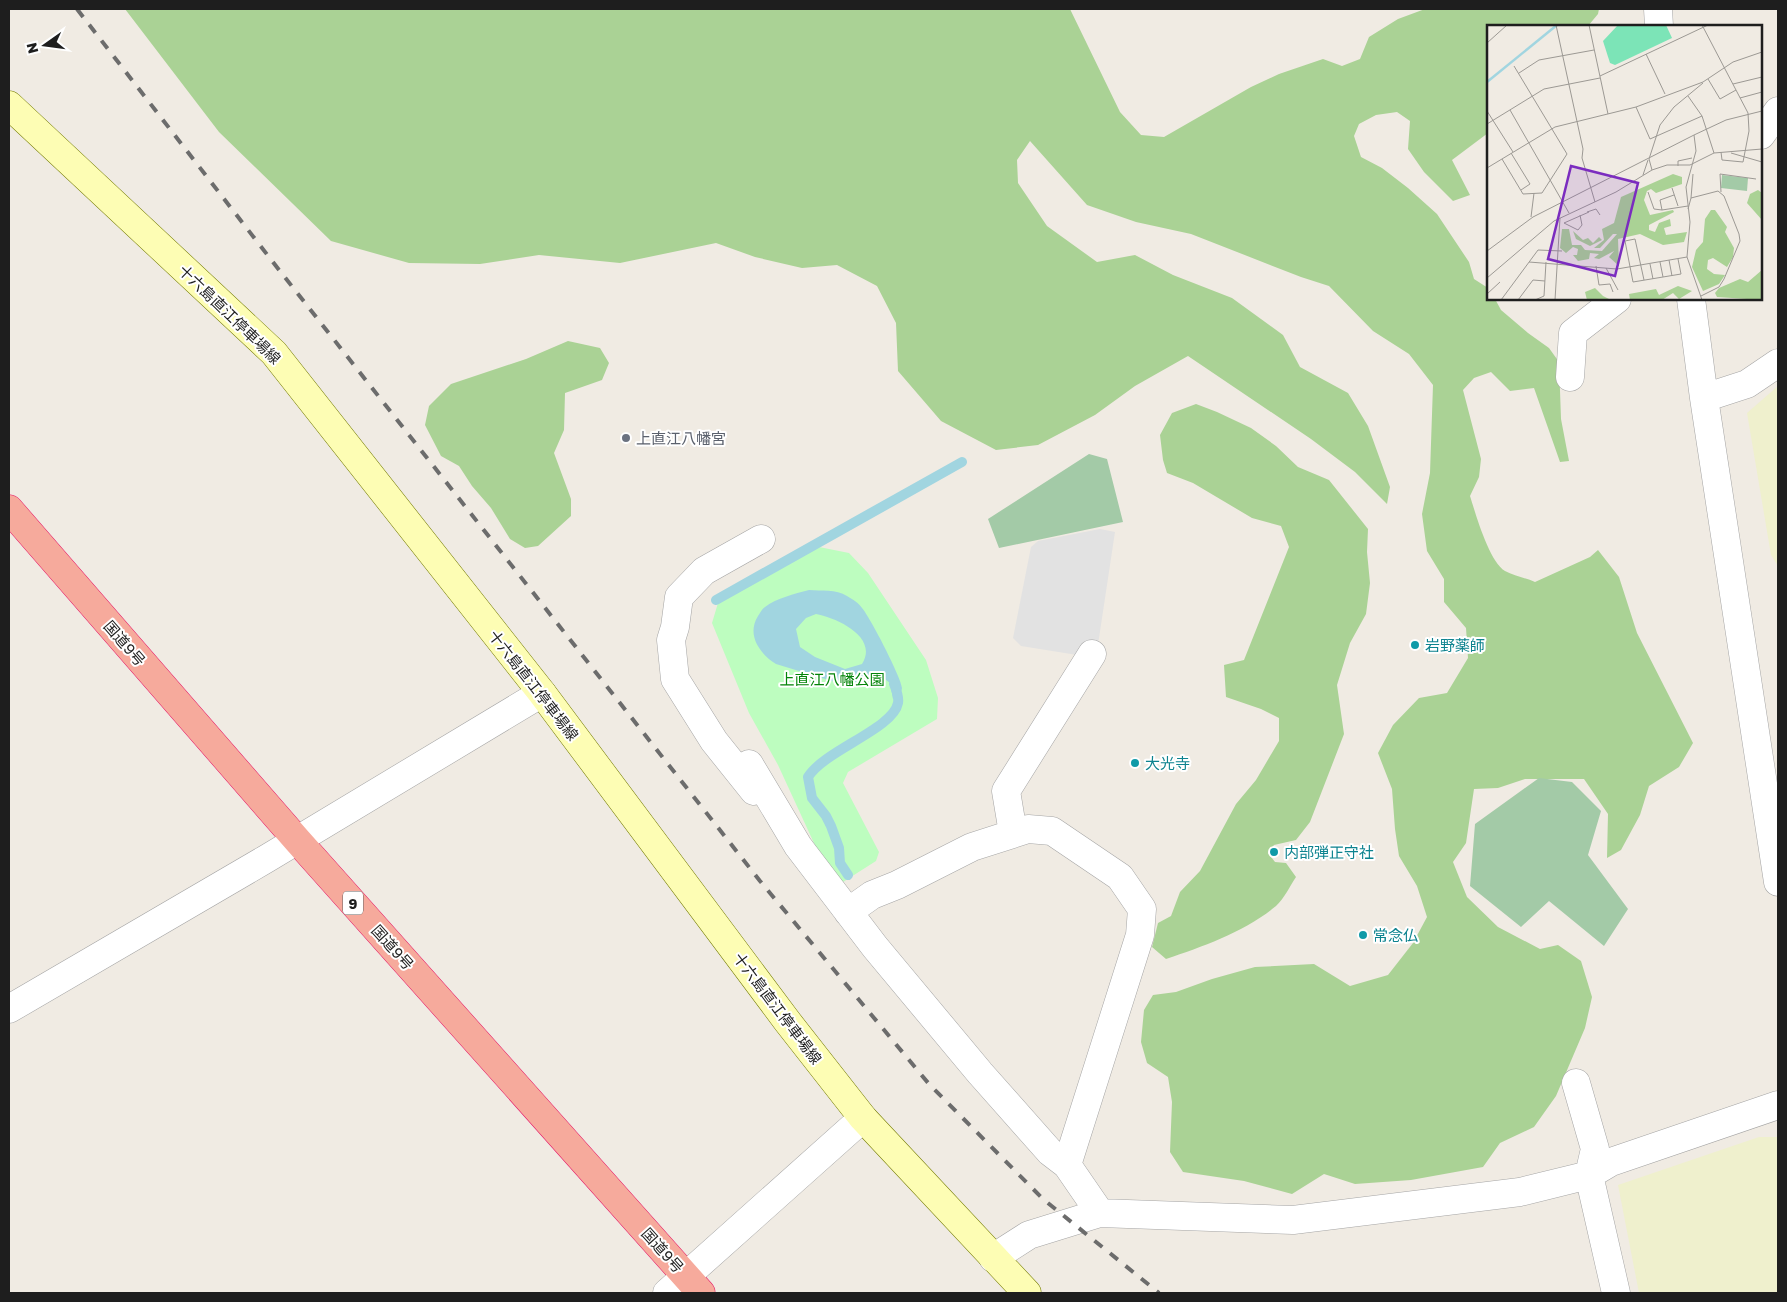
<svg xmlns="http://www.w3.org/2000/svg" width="1787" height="1302" font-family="'Golos Text','Noto Sans JP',sans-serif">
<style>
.farmland{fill:#eff0cd}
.forest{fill:#aad295}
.cemetery{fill:#a3caa7}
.park{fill:#bdfdbf}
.parking{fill:#e2e2e2}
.water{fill:#a1d5e0;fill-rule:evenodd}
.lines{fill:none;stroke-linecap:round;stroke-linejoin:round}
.stream{stroke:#a1d5e0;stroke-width:10}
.minor-casing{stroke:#a5a5a5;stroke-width:29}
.secondary-casing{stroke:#737a00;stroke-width:29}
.trunk-casing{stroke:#e51969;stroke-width:29}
.minor{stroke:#fff;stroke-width:28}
.secondary{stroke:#fdfdb4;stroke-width:28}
.trunk{stroke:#f6aa9c;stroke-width:28}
.rail{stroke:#6c6c6c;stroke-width:4;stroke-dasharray:10 10;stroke-linecap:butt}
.worship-dot{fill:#6b7280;stroke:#fff;stroke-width:2}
.culture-dot{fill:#0f9aa8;stroke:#fff;stroke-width:2}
.labels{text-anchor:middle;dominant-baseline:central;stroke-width:4;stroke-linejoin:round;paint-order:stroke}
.shield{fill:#fff;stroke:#626262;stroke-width:1}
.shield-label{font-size:14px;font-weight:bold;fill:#1e1e1e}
.street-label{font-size:15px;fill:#1e1e1e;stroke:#fff}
.worship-label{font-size:15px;fill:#5b616d;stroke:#fff;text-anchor:start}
.culture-label{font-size:15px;fill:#0d838f;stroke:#fff;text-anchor:start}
.park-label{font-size:15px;fill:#048409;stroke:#fff}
.inset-river{fill:none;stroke:#a1d5e0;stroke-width:2.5}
.inset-road{fill:none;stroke:#9c9994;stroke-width:1}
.view{fill:#7b2cbf;fill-opacity:0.15;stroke:#7b2cbf;stroke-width:2.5}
.inset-edge{fill:none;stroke:#1e1e1e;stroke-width:2.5}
</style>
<rect width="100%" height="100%" fill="#f0ebe3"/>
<path class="farmland" d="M 1778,386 L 1778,566 L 1771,555 L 1747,413 Z
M 1759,1137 L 1778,1137 L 1778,1293 L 1639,1293 L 1618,1185 Z"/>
<path class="forest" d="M 125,9 L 1070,9 L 1120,112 L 1141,135 L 1164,137 L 1251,87 L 1279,74 L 1323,59 L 1342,66 L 1360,59 L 1369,37 L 1398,19 L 1425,9 L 1599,9 L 1598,14 L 1588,26 L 1488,26 L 1488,133 L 1452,160 L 1470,195 L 1453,201 L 1424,172 L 1408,149 L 1410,121 L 1397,112 L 1376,115 L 1359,124 L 1354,136 L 1361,157 L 1382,168 L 1408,188 L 1437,214 L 1469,262 L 1474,279 L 1488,288 L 1488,299 L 1495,299 L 1501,310 L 1528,333 L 1549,348 L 1559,362 L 1561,419 L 1569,461 L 1560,462 L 1534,388 L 1510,391 L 1491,372 L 1474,378 L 1463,390 L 1481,459 L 1479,477 L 1470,496 C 1476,515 1489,561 1505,571 C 1514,576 1526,578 1535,582 L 1590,557 L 1598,550 L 1619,577 L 1637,633 L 1693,743 L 1679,767 L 1649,786 L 1640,815 L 1621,850 L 1607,858 L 1608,814 L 1584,779 L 1525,779 L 1498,788 L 1474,789 L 1466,843 L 1453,862 L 1467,897 L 1498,927 L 1540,949 L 1558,945 L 1581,961 L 1592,997 L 1585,1028 L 1556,1096 L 1534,1127 L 1500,1143 L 1483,1167 L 1411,1180 L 1355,1184 L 1324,1174 L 1292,1194 L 1244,1181 L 1183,1172 L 1170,1152 L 1172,1102 L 1168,1077 L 1147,1063 L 1141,1042 L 1144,1010 L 1153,995 L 1176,992 L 1212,979 L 1255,967 L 1314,964 L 1350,986 L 1388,975 L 1413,943 L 1427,917 L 1417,886 L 1399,856 L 1395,829 L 1392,789 L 1378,753 L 1393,725 L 1419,698 L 1447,693 L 1468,658 L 1466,628 L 1444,602 L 1444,579 L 1427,551 L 1422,514 L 1430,473 L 1433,385 L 1409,354 L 1373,331 L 1329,286 L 1301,277 L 1191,234 L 1136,222 L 1087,205 L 1030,141 L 1017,160 L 1018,183 L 1047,226 L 1097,262 L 1135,255 L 1173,275 L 1232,298 L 1283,335 L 1300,367 L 1348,393 L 1368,426 L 1390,487 L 1387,504 L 1355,472 L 1311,439 L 1188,356 L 1135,386 L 1095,415 L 1038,445 L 996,450 L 941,421 L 898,371 L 896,323 L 877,286 L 837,265 L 802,268 L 755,257 L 716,243 L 620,263 L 539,255 L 480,264 L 409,263 L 331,241 L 219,132 Z
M 568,341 L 600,348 L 609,363 L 602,380 L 565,393 L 564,430 L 554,453 L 571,499 L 571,516 L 538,546 L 525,548 L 510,539 L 491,508 L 472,486 L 459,466 L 441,456 L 425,425 L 429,406 L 451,384 L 526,359 Z
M 1196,404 L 1217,412 L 1251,428 L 1276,446 L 1298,467 L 1329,480 L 1368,529 L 1367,552 L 1370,583 L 1366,614 L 1350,643 L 1337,685 L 1344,734 L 1310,822 L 1296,840 L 1274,845 L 1268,853 L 1275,862 L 1286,863 L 1296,877 C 1290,886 1284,899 1276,906 C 1244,932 1204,946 1166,959 L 1152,947 L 1158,923 L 1171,916 L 1180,892 L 1200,871 L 1236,804 L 1256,780 L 1279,741 L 1279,718 L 1261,709 L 1226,697 L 1224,665 L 1244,660 L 1289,547 L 1281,526 L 1252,518 L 1193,483 L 1167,473 L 1163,460 L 1160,435 L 1172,413 Z"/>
<path class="cemetery" d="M 1089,454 L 1107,459 L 1123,522 L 999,548 L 988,519 Z
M 1539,778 L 1572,782 L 1601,811 L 1588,855 L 1628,909 L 1604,946 L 1549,901 L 1521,927 L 1470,886 L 1475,824 Z"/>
<path class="park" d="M 819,547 L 849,553 L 868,573 L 926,660 L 938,698 L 937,719 L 848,772 L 843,783 L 879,852 L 876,861 L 843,882 L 819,854 L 778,765 L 749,713 L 712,623 L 718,603 Z"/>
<path class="parking" d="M 1100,529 L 1115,532 L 1096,658 L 1021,646 L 1013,638 L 1031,547 L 1038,541 Z"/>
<path class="water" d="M 809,590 C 821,591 836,589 847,596 C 852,599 859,603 862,608 C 870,617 902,679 902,688 C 902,689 900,695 900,696 L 893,699 L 890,683 L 877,673 C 865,676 856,684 845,685 L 776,664 C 760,654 746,635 758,616 C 760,613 762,609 765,607 C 777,598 794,594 809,590 ZM 816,614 C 837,618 879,637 862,664 L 845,669 L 815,657 L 800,647 L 796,629 L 806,618 Z"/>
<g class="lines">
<path class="stream" d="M 716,600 L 962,462
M 848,875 L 840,863 L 839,848 L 831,826 L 826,816 L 812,798 L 808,777 C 825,750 893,729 898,703 C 899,698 896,689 894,684"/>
<defs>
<path id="minor" d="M 1658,9 L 1659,26
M 1761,135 L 1778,111
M 1691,299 L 1704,398 L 1778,882
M 1570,377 L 1573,333 L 1617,299
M 1704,398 L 1747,384 L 1778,363
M 749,764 L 798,846 L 875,947 L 980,1073 L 1050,1152 L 1067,1165 L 1100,1213
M 754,791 L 714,741 L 675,679 L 671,640 L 675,627 L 679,597 L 704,571 L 761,539
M 1013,833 L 1006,791 L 1092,654
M 848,912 L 872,895 L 897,885 L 972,847 L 1028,829 L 1052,831 L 1120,877 L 1142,909 L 1140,935 L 1067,1165
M 9,1009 L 266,859 L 542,693
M 1576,1083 L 1595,1149 L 1589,1175 L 1616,1293
M 993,1258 L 1029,1235 L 1100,1213 L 1293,1220 L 1520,1192 L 1589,1175 L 1611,1162 L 1778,1105
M 667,1293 L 863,1118"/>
<path id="secondary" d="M 9,105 L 274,353 L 542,693 L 787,1021 L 863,1118 L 1027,1293"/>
<path id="trunk" d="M 9,509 L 297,840 L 701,1293"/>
</defs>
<use href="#minor" class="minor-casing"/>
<use href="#secondary" class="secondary-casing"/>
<use href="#trunk" class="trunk-casing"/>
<use href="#minor" class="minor"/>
<use href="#secondary" class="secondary"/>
<use href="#trunk" class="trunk"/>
<path class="rail" d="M 77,9 L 276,266 L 760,881 L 929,1084 L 1043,1199 L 1159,1293"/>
</g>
<circle class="worship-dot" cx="626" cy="438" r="5"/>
<g class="culture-dot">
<circle cx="1415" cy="645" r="5"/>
<circle cx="1135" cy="763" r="5"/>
<circle cx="1274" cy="852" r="5"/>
<circle cx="1363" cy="935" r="5"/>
</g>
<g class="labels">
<rect class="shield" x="343" y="891.5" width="20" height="23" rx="4"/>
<g class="shield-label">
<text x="353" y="903">9</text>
</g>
<g class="street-label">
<text transform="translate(230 314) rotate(44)">十六島直江停車場線</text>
<text transform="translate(125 643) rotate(49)">国道9号</text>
<text transform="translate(534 685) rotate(52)">十六島直江停車場線</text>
<text transform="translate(393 947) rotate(48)">国道9号</text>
<text transform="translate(778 1008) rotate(53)">十六島直江停車場線</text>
<text transform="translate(663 1250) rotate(48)">国道9号</text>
</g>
<g class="worship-label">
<text x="636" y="438">上直江八幡宮</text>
</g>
<g class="culture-label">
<text x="1425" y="645">岩野薬師</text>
<text x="1145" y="763">大光寺</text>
<text x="1284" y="852">内部弾正守社</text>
<text x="1373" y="935">常念仏</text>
</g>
<g class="park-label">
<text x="832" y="679">上直江八幡公園</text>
</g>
</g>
<g transform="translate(1487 25)">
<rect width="275" height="275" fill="#f0ebe3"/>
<path d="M 186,149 L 195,152 L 195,159 L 169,168 L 164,164 L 160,166 L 157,175 L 163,190 L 186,185 L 187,187 L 162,200 L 162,205 L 168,207 L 172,198 L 183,194 L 184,201 L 177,203 L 179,210 L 200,207 L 197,217 L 176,220 L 153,209 L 131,214 L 132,241 L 122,232 L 127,226 L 112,234 L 107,233 L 112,229 L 103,228 L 102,234 L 91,236 L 86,230 L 90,230 L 91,224 L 86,222 L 79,228 L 73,223 L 75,204 L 82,204 L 85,220 L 94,220 L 98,225 L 115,226 L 130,209 L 126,209 L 113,223 L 107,223 L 117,215 L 115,204 L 127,198 L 134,172 ZM 271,165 L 275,168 L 275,195 L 260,178 L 263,169 ZM 224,185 L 228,185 L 240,202 L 238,207 L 247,223 L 246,232 L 240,242 L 226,233 L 221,235 L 220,244 L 227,249 L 238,250 L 232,259 L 216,266 L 205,242 L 209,225 L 216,217 L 218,194 ZM 86,206 L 96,215 L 101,213 L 106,218 L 112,212 L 115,215 L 103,221 L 89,214 ZM 275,245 L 275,275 L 230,272 L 228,268 L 232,263 L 253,254 L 261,257 ZM 191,261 L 205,266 L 192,274 L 186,268 L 175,275 L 143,275 L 142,269 L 169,264 L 172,270 ZM 108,263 L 116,271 L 124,275 L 100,275 L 98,267 Z" fill="#aad295"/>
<path d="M 235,150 L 261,153 L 260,166 L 234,163 Z" fill="#a3caa7"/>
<path d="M 131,0 L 179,0 L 185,13 L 128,40 L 123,38 L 116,16 Z" fill="#7ce4b7"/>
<path class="inset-river" d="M 0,57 L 70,0"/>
<path class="inset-road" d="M 69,0 L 96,124 L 95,133 L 108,177M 102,0 L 121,89M 215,0 L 261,88 L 262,106 L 256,137 L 235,135 L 234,127M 0,18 L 20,0M 159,29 L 178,69M 32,48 L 52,35 L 107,25M 113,51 L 221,0M 221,54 L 233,74 L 249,65M 246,59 L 275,52M 201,71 L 215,91M 253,73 L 275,67M 149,82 L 163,114 L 215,91 L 227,128M 23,85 L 82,188M 0,86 L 26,127M 0,99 L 57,64 L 113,53M 207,110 L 209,126 L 199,162 L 203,197 L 200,232 L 215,275M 24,128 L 43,159 L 34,165M 244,128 L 275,137M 15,134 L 36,169 L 55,168 L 80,129 L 27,41M 191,141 L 191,136 L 205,133M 0,143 L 68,102 L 149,82 L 216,57 L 246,37 L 275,27M 165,145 L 162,134 L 173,100 L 187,82 L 216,58M 156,150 L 161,135M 185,163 L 191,181M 161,167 L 167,184 L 175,185M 234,167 L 233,149 L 269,154M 187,170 L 173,175 L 175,185 L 201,181M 204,173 L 206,149M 201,184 L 204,173 L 231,166 L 237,171 L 252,209 L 253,216 L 237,254 L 232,262 L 214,271M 100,187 L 109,184 L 113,190M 44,192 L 47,168M 77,198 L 91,205 L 95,200 L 93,190M 77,198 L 102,187M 0,226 L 46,192 L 207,110 L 239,95 L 275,86M 182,235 L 185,251M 42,237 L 130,244 L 200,232M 173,237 L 176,252M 163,239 L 166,254M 109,241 L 112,260 L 123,259 L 126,267M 119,243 L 131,265M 0,253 L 67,196 L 129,167 L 165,145 L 180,140 L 203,140 L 227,128 L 275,124M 157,255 L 148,214 L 138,216 L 146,257 L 194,249 L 191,234M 0,269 L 13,257M 14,275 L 51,225 L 75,226M 31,275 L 46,255 L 58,256M 48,275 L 57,271 L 59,237M 68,275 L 73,193"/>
<path class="view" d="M 84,141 L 151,158 L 128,251 L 61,234 Z"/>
<rect width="275" height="275" class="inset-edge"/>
</g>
<rect width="1787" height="1302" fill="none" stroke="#1e1e1e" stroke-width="20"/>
<g transform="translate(45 45) rotate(256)" stroke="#ffffff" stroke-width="4" paint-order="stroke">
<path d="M0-4L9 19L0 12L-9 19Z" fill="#1e1e1e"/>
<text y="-8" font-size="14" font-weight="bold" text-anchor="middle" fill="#1e1e1e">N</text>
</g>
</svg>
